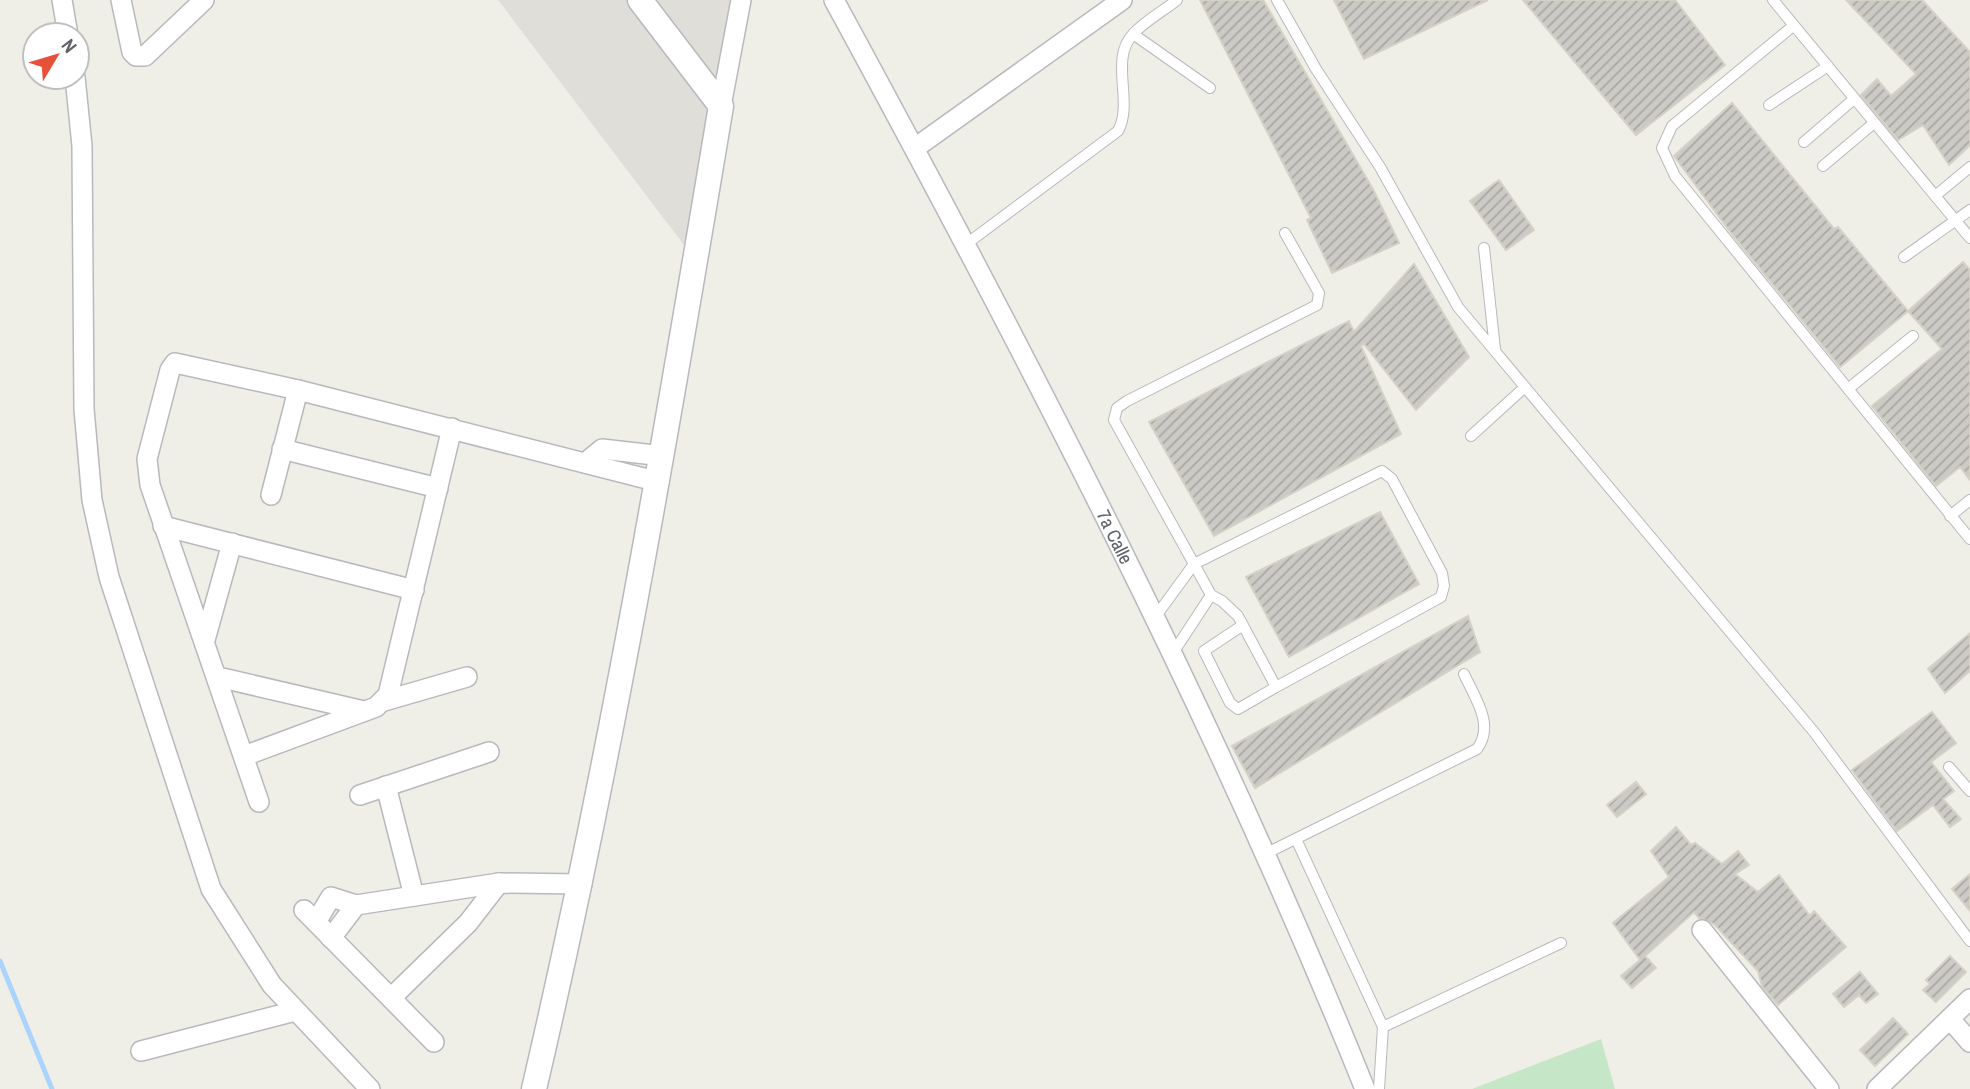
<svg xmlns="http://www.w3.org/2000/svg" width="1970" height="1089" font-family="'Archivo Narrow',sans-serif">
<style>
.industrial{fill:#dfded9}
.green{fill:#c5e7c7}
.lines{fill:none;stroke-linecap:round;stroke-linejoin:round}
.stream{stroke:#abd4fd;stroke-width:5}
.building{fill:url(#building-hatch);stroke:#d5d1c6;stroke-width:2}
.service-casing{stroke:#b7b9bd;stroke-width:12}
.minor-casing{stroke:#b7b9bd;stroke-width:22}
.tertiary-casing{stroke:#b7b9bd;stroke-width:27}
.service{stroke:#fff;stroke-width:10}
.minor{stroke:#fff;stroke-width:19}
.tertiary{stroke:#fff;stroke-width:24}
.labels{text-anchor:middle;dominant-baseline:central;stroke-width:5;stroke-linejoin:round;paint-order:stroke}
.street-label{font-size:19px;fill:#5f6267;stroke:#fff}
</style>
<defs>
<pattern id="building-hatch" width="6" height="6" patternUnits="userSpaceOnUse" patternTransform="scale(1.75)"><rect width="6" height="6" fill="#cccac4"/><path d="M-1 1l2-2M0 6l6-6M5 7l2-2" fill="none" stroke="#a9a7a3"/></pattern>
</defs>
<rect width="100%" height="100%" fill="#f0efe7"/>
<path class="industrial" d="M 498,0 L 634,0 L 715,107 L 693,257 Z
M 656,0 L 732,0 L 718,81 Z"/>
<path class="green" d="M 1601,1039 L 1615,1089 L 1472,1089 Z"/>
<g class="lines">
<path class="stream" d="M 0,961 L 52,1089"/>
</g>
<path class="building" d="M 1200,0 L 1263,0 L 1374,191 L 1399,243 L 1332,273 L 1307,220 L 1311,218 Z
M 1334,0 L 1488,0 L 1364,59 Z
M 1523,0 L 1675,0 L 1725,65 L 1636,135 Z
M 1846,0 L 1922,0 L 1970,52 L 1970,145 L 1949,165 L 1923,125 L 1898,140 L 1861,95 L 1877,79 L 1891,96 L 1916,74 Z
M 1732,103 L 1834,229 L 1838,227 L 1908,311 L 1840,367 L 1731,233 L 1674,156 Z
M 1499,180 L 1534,230 L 1506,250 L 1470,201 Z
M 1963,262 L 1970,270 L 1970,480 L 1960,467 L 1936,486 L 1872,406 L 1942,349 L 1908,311 Z
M 1414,264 L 1469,357 L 1416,410 L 1364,344 L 1361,346 L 1401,434 L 1214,536 L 1149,422 L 1349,321 L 1354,332 Z
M 1380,512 L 1419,584 L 1289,657 L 1246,577 Z
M 1468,616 L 1480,652 L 1255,788 L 1232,746 Z
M 1970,633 L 1970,671 L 1945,693 L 1928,669 Z
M 1932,712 L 1956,743 L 1931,762 L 1954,791 L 1943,799 L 1961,819 L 1950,827 L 1933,805 L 1897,831 L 1852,770 Z
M 1636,782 L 1646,794 L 1617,817 L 1607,805 Z
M 1676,827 L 1691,845 L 1695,843 L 1722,864 L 1738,851 L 1749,865 L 1735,874 L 1758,892 L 1779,875 L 1810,916 L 1814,911 L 1846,947 L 1778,1005 L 1762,986 L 1758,971 L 1714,924 L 1699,918 L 1694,912 L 1645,956 L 1656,968 L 1632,988 L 1621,976 L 1640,960 L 1613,923 L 1669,877 L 1651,851 Z
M 1970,874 L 1970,911 L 1952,889 Z
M 1950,956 L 1966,972 L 1936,1002 L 1923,990 L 1930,984 L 1926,980 Z
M 1860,972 L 1878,994 L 1866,1003 L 1859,995 L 1844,1007 L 1833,994 Z
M 1893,1018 L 1908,1034 L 1875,1066 L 1860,1050 Z"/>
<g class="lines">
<defs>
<path id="service" d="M 1277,0 L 1316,69 L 1380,167 L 1458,307 L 1814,732 L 1970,941
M 1773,0 L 1970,238
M 1793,26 L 1672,126 L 1662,148 L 1675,176 L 1970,539
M 1133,34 L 1210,88
M 1769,105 L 1828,66
M 1804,142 L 1854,99
M 1823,166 L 1874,123
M 1935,196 L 1970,167
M 965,245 L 1118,131 C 1134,102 1109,60 1133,34 C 1145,21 1163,11 1177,0
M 1484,248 L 1495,349
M 1904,257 L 1970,210
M 1848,389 L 1913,336
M 1471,436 L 1525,387
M 1950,516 L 1970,500
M 1156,616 L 1194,564 L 1211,595 L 1222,601 L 1238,616 L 1276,687 L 1441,597 L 1444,586 L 1442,573 L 1392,479 L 1382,471 L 1194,564 L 1114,420 L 1117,408 L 1127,401 L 1317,305 L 1319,293 L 1285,233
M 1243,625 L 1204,651 L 1230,703 L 1238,709 L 1276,687
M 1173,653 L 1211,595
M 1949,767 L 1970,791
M 1296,839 L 1383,1027 L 1379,1089
M 1263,855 L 1477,749 C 1495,725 1475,698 1464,674
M 1383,1027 L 1561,943"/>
<g id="minor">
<path d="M 62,0 L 68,35"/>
<path d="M 121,0 L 132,52 L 136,56 L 145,56 L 204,0"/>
<path id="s1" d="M 834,0 C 1027,355 1214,714 1365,1089"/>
<path d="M 75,77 L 82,146 L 84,409 L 92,500 L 109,577 L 211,889 L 272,985 L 370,1089"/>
<path d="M 721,106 L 741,0"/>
<path d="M 915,148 L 1122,0"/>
<path d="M 282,449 L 438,488"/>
<path d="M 585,463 L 602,449 L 663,456"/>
<path d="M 271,495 L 298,390"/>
<path d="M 163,526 L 414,590"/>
<path d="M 205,640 L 232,543"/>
<path d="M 218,677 L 364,711"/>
<path d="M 384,701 L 467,677"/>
<path d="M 244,756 L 376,707 L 388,695 L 452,428"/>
<path d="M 386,786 L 414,896"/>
<path d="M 360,795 L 489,752"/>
<path d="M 259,802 L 150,485 L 147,459 L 170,370 L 175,363 L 298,390 L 659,482"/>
<path d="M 304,910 L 434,1042"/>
<path d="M 316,922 L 331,897 L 356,905"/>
<path d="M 1702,930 L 1829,1089"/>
<path d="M 331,938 L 356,905 L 499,883 L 582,884"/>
<path d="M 391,998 L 468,923 L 499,883"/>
<path d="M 1950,1019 L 1970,1042"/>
<path d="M 141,1051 L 295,1011"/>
<path d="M 1877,1089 L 1970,999"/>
</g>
<path id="tertiary" d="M 534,1089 C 610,764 666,436 721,106 L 640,0"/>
</defs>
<use href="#service" class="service-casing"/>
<use href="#minor" class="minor-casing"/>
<use href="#tertiary" class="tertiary-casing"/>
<use href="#service" class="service"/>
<use href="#minor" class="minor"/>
<use href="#tertiary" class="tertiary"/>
</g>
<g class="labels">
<g class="street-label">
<text stroke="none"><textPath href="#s1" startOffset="606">7a Calle</textPath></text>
</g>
</g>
<g transform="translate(56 56) rotate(52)"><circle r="33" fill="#ffffff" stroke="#bfc0c2" stroke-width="2"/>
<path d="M0-5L12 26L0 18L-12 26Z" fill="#e55139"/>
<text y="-10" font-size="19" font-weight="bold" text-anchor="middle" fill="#5f6267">N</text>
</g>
</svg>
